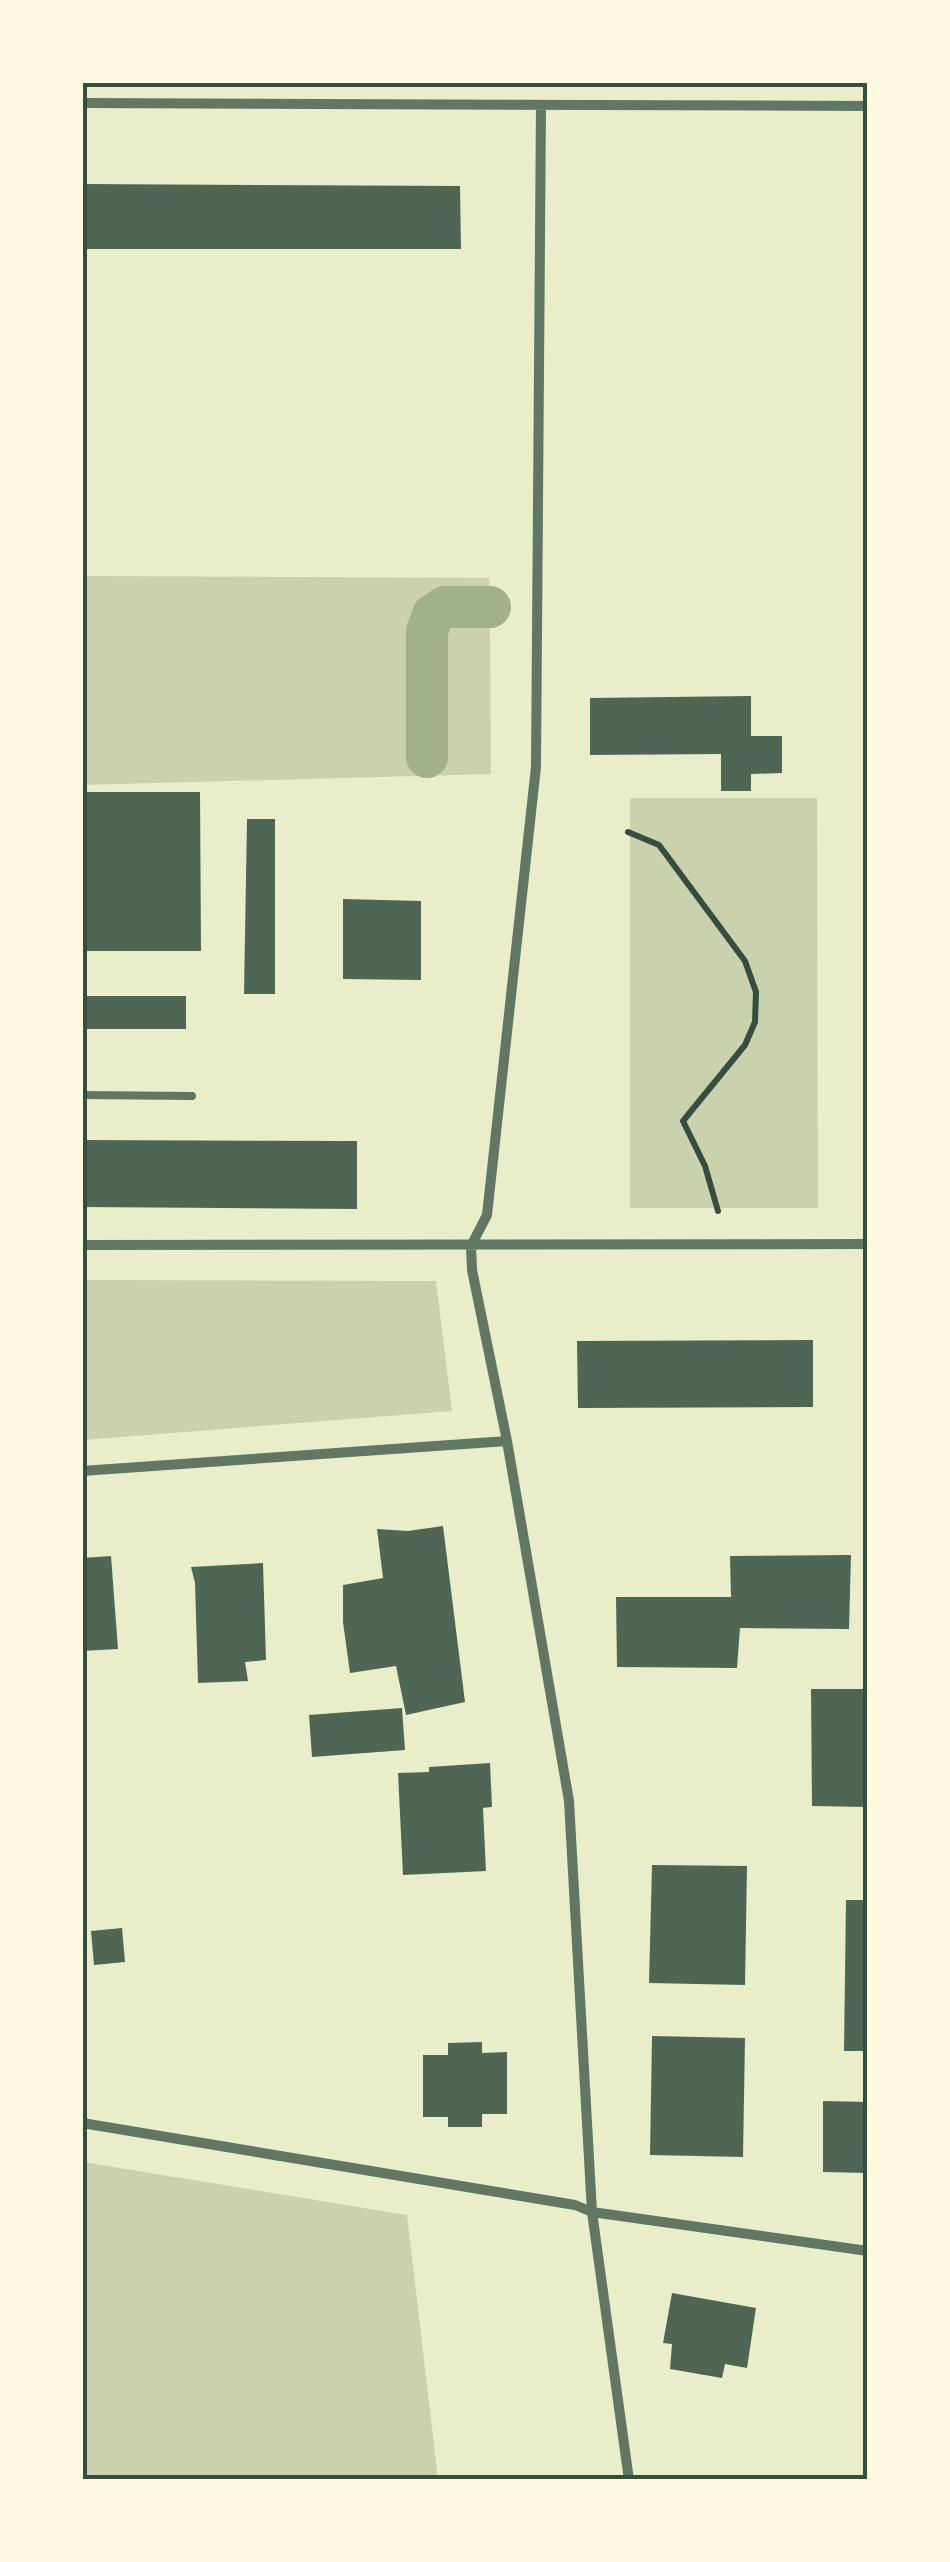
<svg xmlns="http://www.w3.org/2000/svg" width="950" height="2562" font-family="Mulish,sans-serif">
<style>
.green{fill:#cad2ad}
.lines{fill:none;stroke-linecap:round;stroke-linejoin:round}
.canal{stroke:#a3b18a;stroke-width:42}
.building{fill:#4f6655}
.path{stroke:#344e41;stroke-width:6}
.service{stroke:#617663;stroke-width:8}
.minor{stroke:#617663;stroke-width:10}
.neatline{fill:none;stroke:#344e41;stroke-width:4}
</style>
<rect width="100%" height="100%" fill="#e9edc9"/>
<path class="green" d="M 82,576 L 489,578 L 490,594 C 474,593 450,589 436,594 C 398,608 410,682 410,716 L 443,715 L 440,629 L 451,622 L 490,620 L 491,774 L 83,785 Z
M 630,798 L 817,798 L 818,1208 L 630,1208 Z
M 83,1280 L 436,1281 L 452,1411 L 83,1440 Z
M 83,2162 L 407,2215 L 438,2479 L 83,2479 Z"/>
<g class="lines">
<path class="canal" d="M 427,757 L 427,631 L 433,615 L 445,607 L 490,607"/>
</g>
<path class="building" d="M 82,184 L 460,186 L 461,249 L 82,249 Z
M 751,696 L 751,736 L 782,736 L 782,773 L 751,774 L 751,791 L 721,791 L 721,754 L 590,755 L 590,698 Z
M 82,792 L 200,792 L 201,951 L 82,951 Z
M 247,819 L 275,819 L 275,994 L 244,994 Z
M 343,899 L 421,901 L 421,980 L 343,979 Z
M 82,996 L 186,996 L 186,1029 L 82,1029 Z
M 82,1140 L 357,1141 L 357,1209 L 82,1207 Z
M 813,1340 L 813,1407 L 578,1408 L 577,1341 Z
M 443,1526 L 465,1702 L 406,1715 L 396,1666 L 350,1673 L 343,1622 L 343,1585 L 383,1578 L 377,1529 L 408,1531 Z
M 851,1555 L 849,1629 L 740,1628 L 737,1668 L 617,1667 L 616,1597 L 731,1597 L 730,1556 Z
M 111,1556 L 118,1649 L 82,1651 L 82,1558 Z
M 263,1563 L 266,1660 L 245,1662 L 248,1681 L 198,1683 L 195,1583 L 191,1567 Z
M 811,1689 L 868,1689 L 868,1807 L 812,1806 Z
M 402,1708 L 405,1750 L 312,1757 L 309,1715 Z
M 490,1763 L 492,1807 L 483,1808 L 486,1871 L 403,1875 L 398,1773 L 429,1772 L 429,1767 Z
M 652,1865 L 747,1866 L 745,1985 L 649,1983 Z
M 846,1900 L 868,1900 L 868,2051 L 844,2051 Z
M 122,1928 L 125,1962 L 94,1965 L 91,1931 Z
M 652,2036 L 745,2038 L 743,2157 L 650,2155 Z
M 482,2042 L 482,2053 L 507,2052 L 507,2114 L 482,2114 L 482,2127 L 448,2127 L 448,2117 L 423,2117 L 423,2055 L 448,2055 L 448,2043 Z
M 823,2101 L 868,2102 L 868,2173 L 823,2172 Z
M 672,2293 L 756,2308 L 747,2368 L 725,2364 L 722,2378 L 670,2369 L 672,2344 L 663,2343 Z"/>
<g class="lines">
<path class="path" d="M 628,832 L 659,845 L 745,961 L 756,992 L 755,1022 L 745,1045 L 683,1121 L 705,1166 L 718,1211"/>
<path class="service" d="M 82,1095 L 192,1096"/>
<path class="minor" d="M 82,103 L 868,106
M 82,1245 L 868,1244
M 471,1246 L 472,1270 L 507,1441 L 569,1801 L 592,2212 L 629,2480
M 471,1246 L 487,1215 L 536,767 L 541,105
M 82,1471 L 507,1441
M 82,2123 L 575,2205 L 592,2212 L 868,2251"/>
</g>
<rect width="950" height="2562" fill="none" stroke="#fefae0" stroke-width="170"/>
<rect x="85" y="85" width="780" height="2392" class="neatline"/>
</svg>
